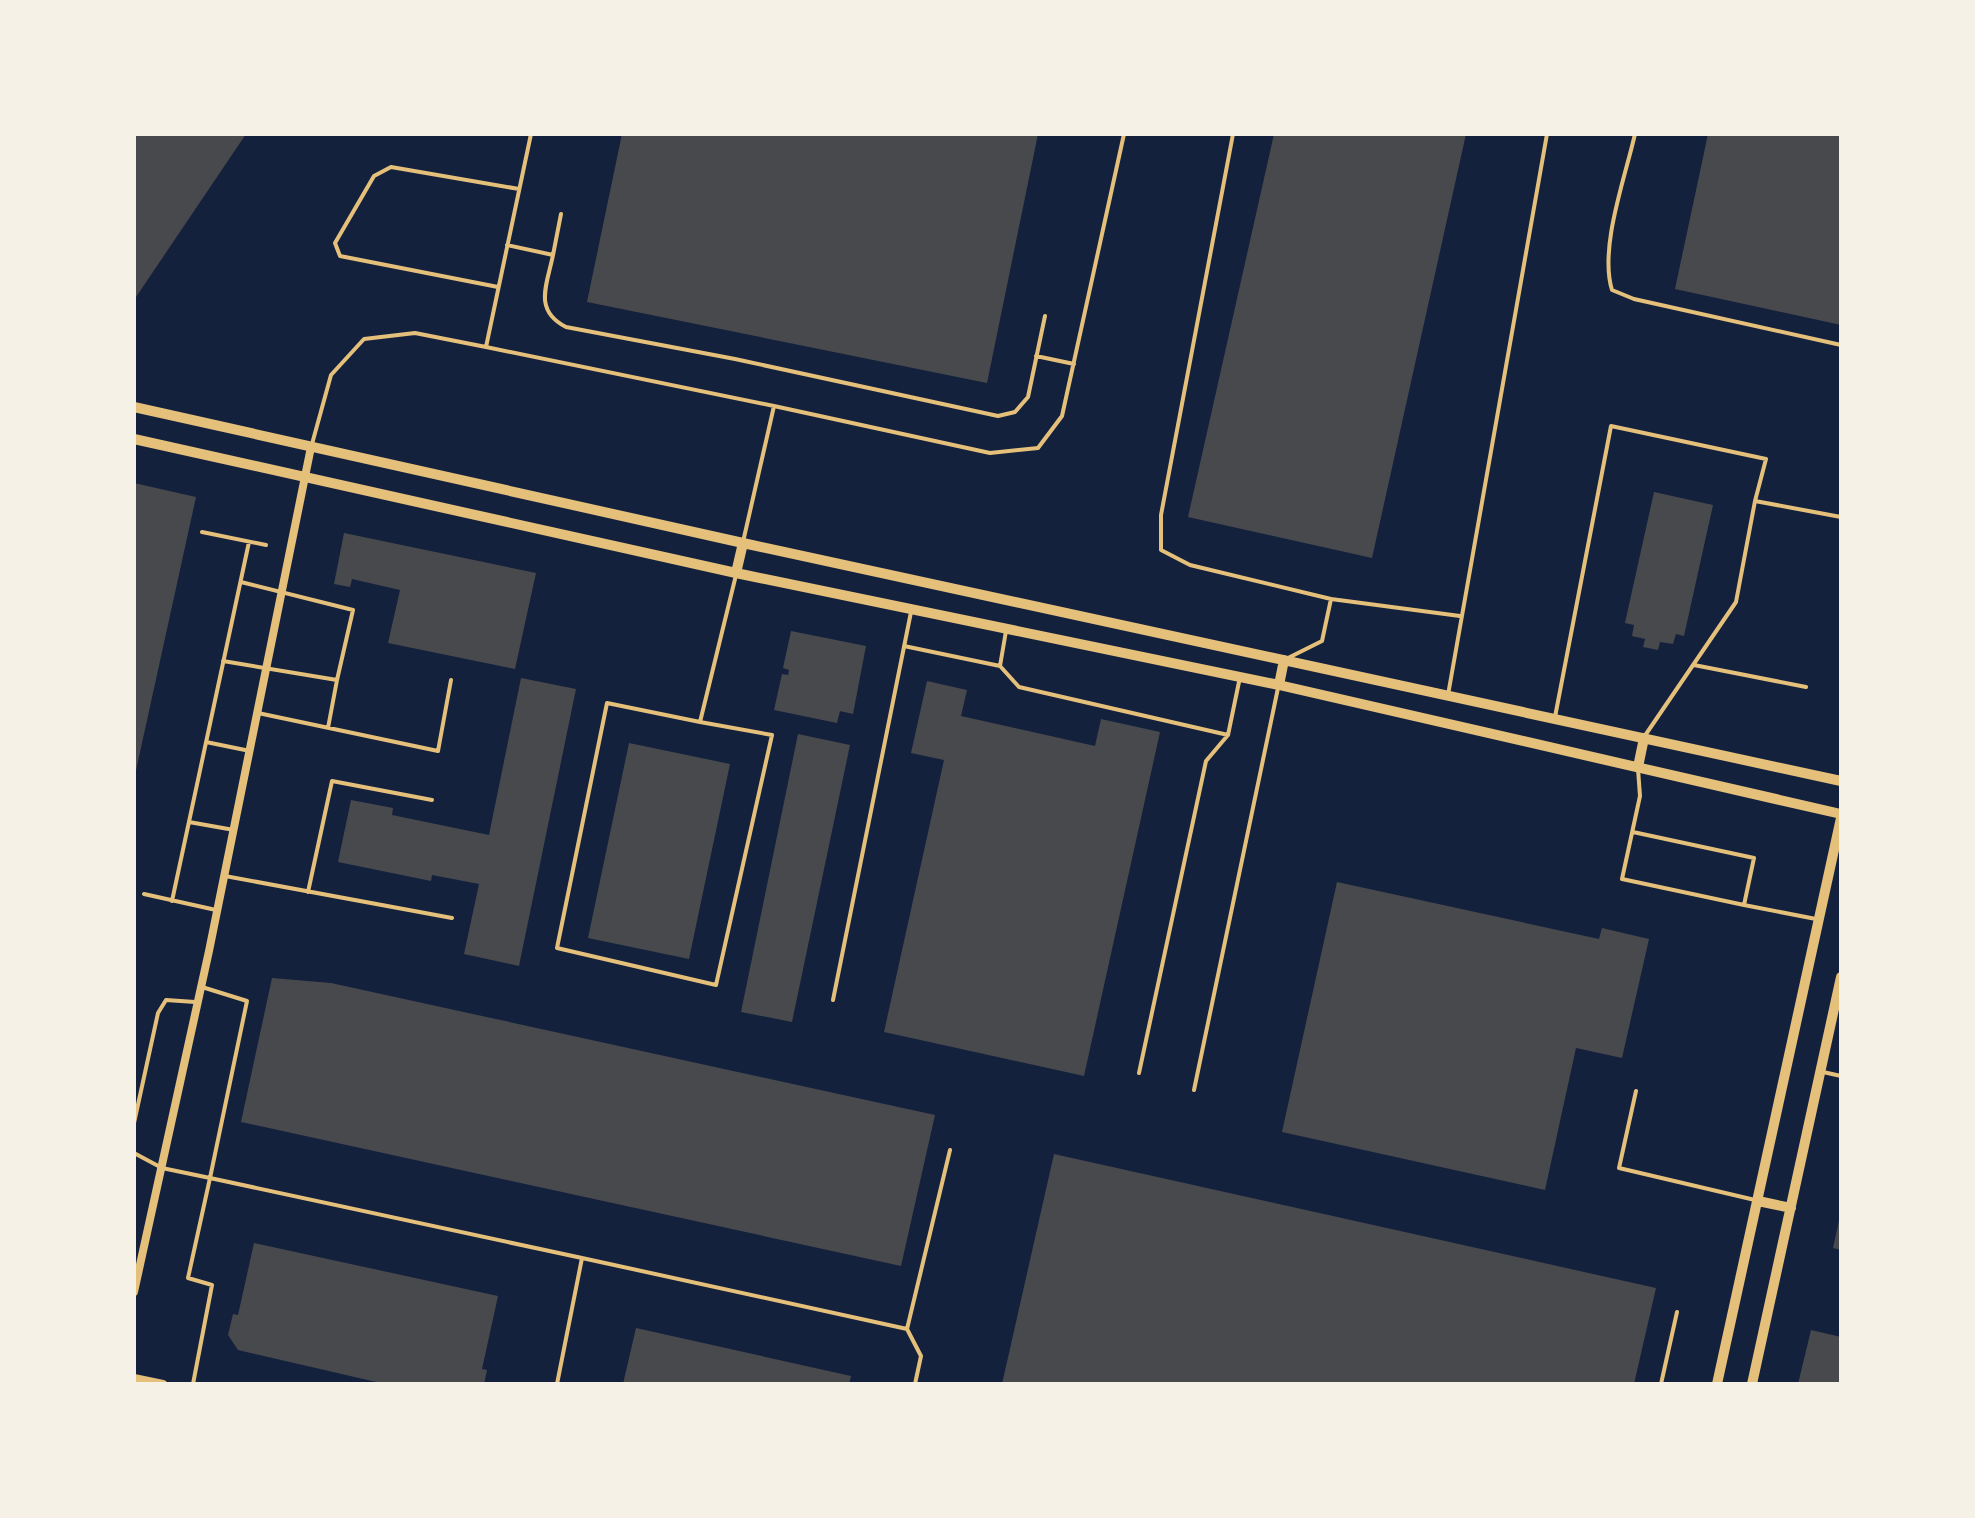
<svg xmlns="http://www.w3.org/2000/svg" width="1975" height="1518" font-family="Montserrat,sans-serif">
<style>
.building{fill:#48494c}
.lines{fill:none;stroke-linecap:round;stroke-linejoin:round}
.service{stroke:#e5c07b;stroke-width:4}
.minor{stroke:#e5c07b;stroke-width:8}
.tertiary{stroke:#e5c07b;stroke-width:10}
</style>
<rect width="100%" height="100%" fill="#14213d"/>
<path class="building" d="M 134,134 L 246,134 L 134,300 Z
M 622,134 L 1038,134 L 987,383 L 587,302 Z
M 1274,134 L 1466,134 L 1372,558 L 1188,517 Z
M 1708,134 L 1841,134 L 1841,325 L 1675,289 Z
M 134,483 L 196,497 L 135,775 L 134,775 Z
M 1654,492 L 1713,505 L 1684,636 L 1676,634 L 1673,644 L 1660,642 L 1658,650 L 1643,647 L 1645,639 L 1632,636 L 1634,625 L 1625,623 Z
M 344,533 L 536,573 L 515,669 L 388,643 L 400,590 L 352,579 L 350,587 L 334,584 Z
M 791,631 L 866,646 L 853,714 L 840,711 L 837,723 L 774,710 L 782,674 L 788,675 L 789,670 L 783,668 Z
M 521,678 L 576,689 L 519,966 L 464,954 L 479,884 L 432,875 L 431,881 L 338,862 L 351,800 L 393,808 L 392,815 L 489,835 Z
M 927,681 L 967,690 L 961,716 L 1095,746 L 1101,719 L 1160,732 L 1084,1076 L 884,1032 L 944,760 L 911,753 Z
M 798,734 L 850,745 L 792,1022 L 741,1012 Z
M 629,743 L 730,764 L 689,959 L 588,938 Z
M 1337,882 L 1599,939 L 1602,928 L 1649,939 L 1622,1058 L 1576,1048 L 1545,1190 L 1282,1132 Z
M 272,978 L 331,983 L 935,1115 L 901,1266 L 241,1122 Z
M 1054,1154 L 1656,1288 L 1634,1384 L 1002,1384 Z
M 1840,1216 L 1841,1216 L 1841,1250 L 1833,1248 Z
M 254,1243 L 498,1296 L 482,1369 L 487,1370 L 484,1384 L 385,1384 L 238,1350 L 228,1335 L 233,1314 L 238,1315 Z
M 636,1328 L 851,1376 L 849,1384 L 623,1384 Z
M 1811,1330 L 1841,1337 L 1841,1384 L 1798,1384 Z"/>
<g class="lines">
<path class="service" d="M 1233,134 L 1161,515 L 1161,550 L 1190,565 L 1331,599 L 1322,641 L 1286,659
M 1635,134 C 1625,178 1599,248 1612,290 L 1634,299 L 1841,345
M 507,245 L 553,255 L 561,214
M 553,255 C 547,285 533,310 566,327 L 735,359 L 998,416 L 1015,412 L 1028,397 L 1045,316
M 498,287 L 340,256 L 335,243 L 374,176 L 391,167 L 519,189
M 486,347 L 774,406 L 743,542
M 1036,356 L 1074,364
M 774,406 L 990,453 L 1038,448 L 1062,416 L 1124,134
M 312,444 L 331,375 L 364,339 L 415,333 L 486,347 L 531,134
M 202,532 L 266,545
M 1331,599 L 1460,616
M 904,646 L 1000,666 L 1006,631
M 223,661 L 337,680 L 353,610 L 241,582
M 1694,665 L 1806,687
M 1000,666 L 1019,687 L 1228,735 L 1240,677
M 1448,695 L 1547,134
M 258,713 L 438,751 L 451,680
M 1555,717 L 1611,426 L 1766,459 L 1755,501
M 700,722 L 607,703 L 557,948 L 716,985 L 772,735 L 700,722 L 736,575
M 328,728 L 337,680
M 1644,737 L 1736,602 L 1755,501 L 1841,517
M 206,742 L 250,751
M 189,822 L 234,830
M 1633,832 L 1754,858 L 1744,905 L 1622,879 L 1640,796 L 1638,769
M 225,876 L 452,918
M 308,892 L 332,781 L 432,800
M 144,894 L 216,910
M 172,901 L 249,542
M 1744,905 L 1816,919
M 833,1000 L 911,612
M 1823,1072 L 1841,1076
M 1139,1073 L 1206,761 L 1228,735
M 1194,1090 L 1278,688
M 1636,1091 L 1619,1168 L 1755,1200
M 134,1123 L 158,1013 L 166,1000 L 195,1002
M 134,1153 L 162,1168 L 210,1178 L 247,1001 L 202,987
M 907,1329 L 950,1150
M 193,1384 L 212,1285 L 188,1278 L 210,1178 L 582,1258
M 557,1384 L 582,1258 L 907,1329 L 921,1356 L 915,1384
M 1661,1384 L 1677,1312"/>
<path class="minor" d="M 134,1292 L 209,951 L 311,447
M 134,1378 L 163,1384"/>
<path class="tertiary" d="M 134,407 L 743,543 L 1841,781
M 134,439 L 736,573 L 1279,685 L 1841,814
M 736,573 L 743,543
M 1279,685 L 1284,660
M 1638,767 L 1644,738
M 1758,1201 L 1791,1208
M 1717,1384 L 1841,818
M 1752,1384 L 1841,977"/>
</g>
<rect width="1975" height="1518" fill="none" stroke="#f6f1e7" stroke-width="272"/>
</svg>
